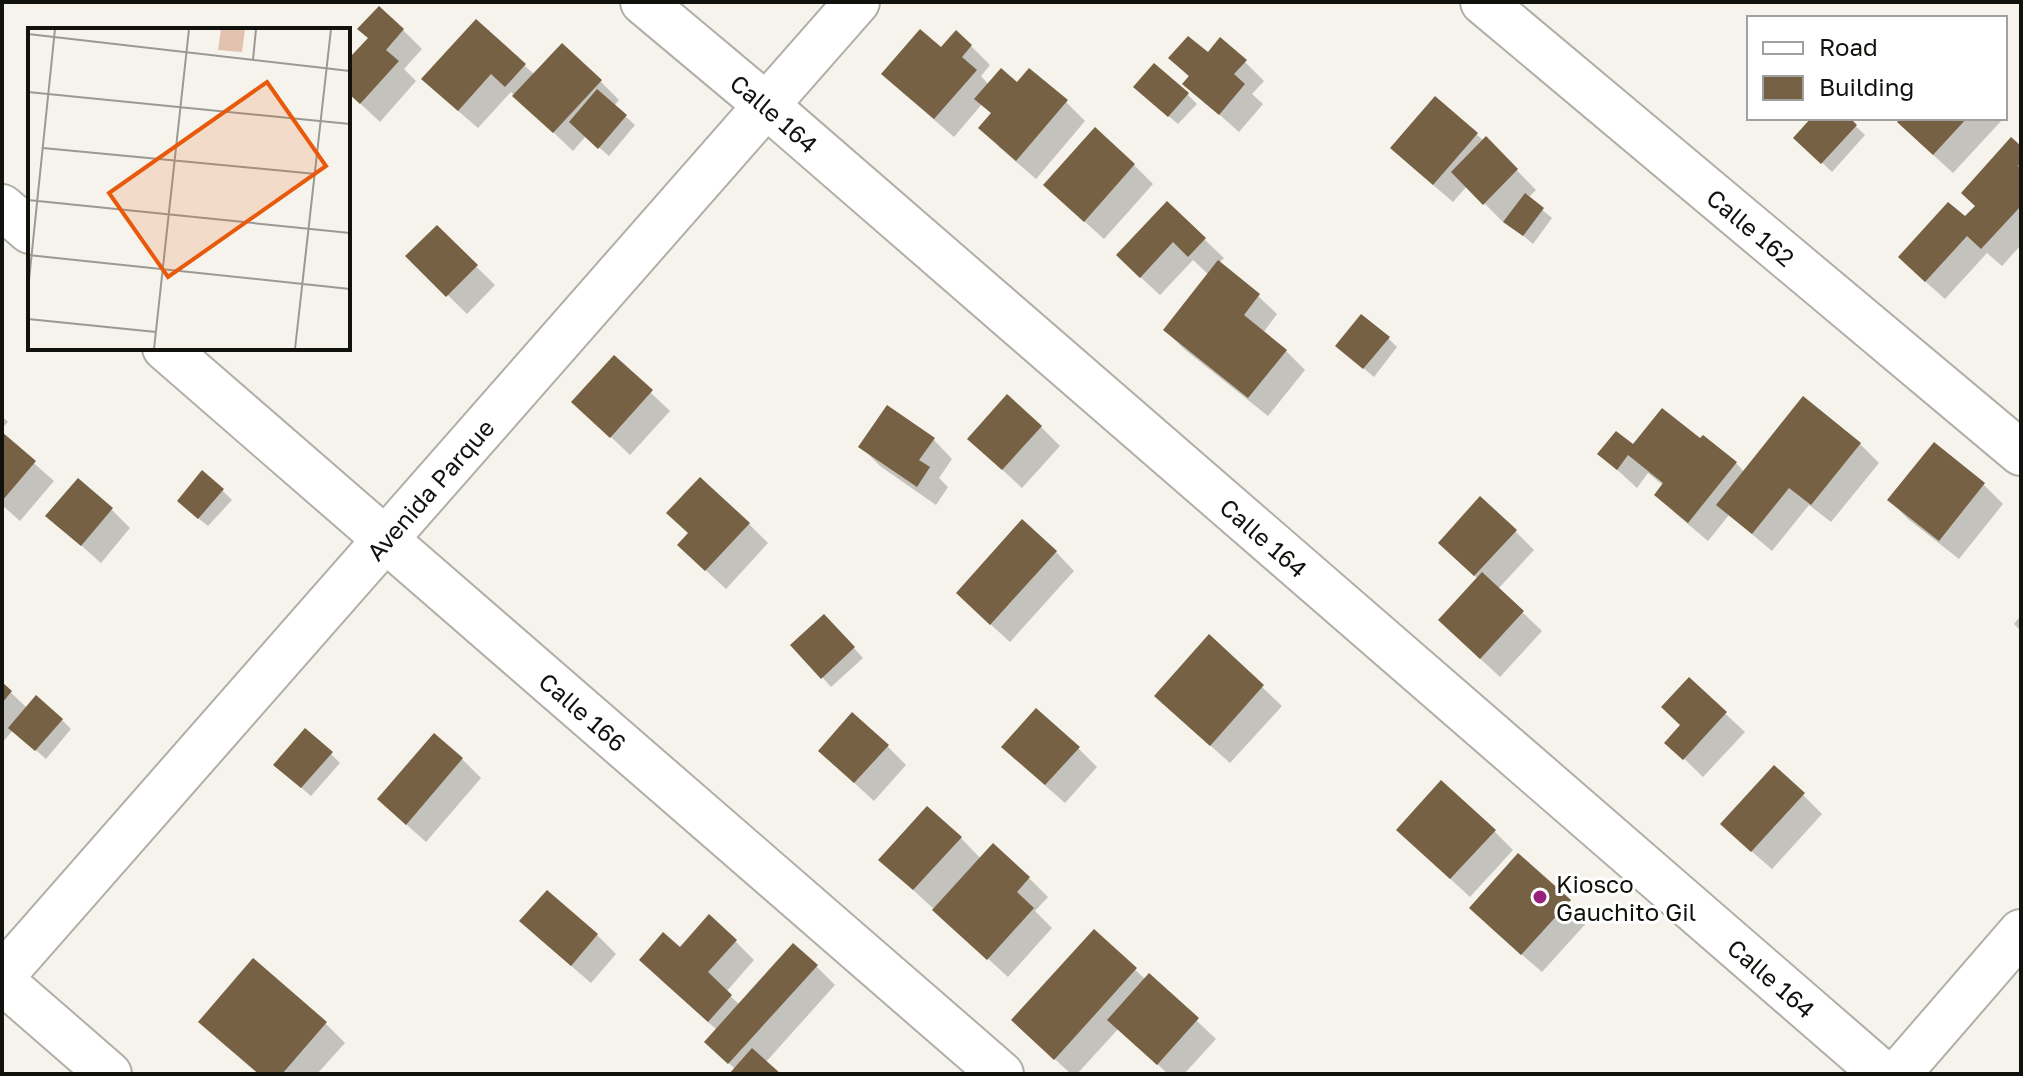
<svg xmlns="http://www.w3.org/2000/svg" width="2023" height="1076" font-family="'Golos Text',sans-serif">
<style>
.shadow{fill:#0003}
.building{fill:#776144}
.lines{fill:none;stroke-linecap:round;stroke-linejoin:round}
.street-casing{stroke:#b0afa7;stroke-width:48}
.secondary-casing{stroke:#b0afa7;stroke-width:48}
.street{stroke:#fff;stroke-width:44}
.secondary{stroke:#fff;stroke-width:44}
.poi-dot{fill:#98217b;stroke:#fff;stroke-width:3}
.labels{text-anchor:middle;dominant-baseline:central;stroke-width:6;stroke-linejoin:round;paint-order:stroke}
.street-label{font-size:24px;fill:#11110e;stroke:#fff}
.poi-label{font-size:24px;fill:#11110e;stroke:#fff;text-anchor:start}
.inset-road{fill:none;stroke:#9a9993;stroke-width:2}
.view{fill:#e8590c;fill-opacity:0.15;stroke:#e8590c;stroke-width:4}
.inset-edge{fill:none;stroke:#11110e;stroke-width:4}
</style>
<rect width="100%" height="100%" fill="#f5f3eb"/>
<path class="shadow" d="M 476,22 L 535,75 L 600,81 L 619,100 L 614,106 L 635,125 L 609,156 L 586,136 L 573,151 L 511,92 L 478,128 L 443,98 Z
M 403,30 L 422,49 L 404,69 L 416,81 L 380,122 L 348,92 L 348,54 L 353,58 Z
M 971,46 L 990,65 L 981,76 L 989,85 L 1017,85 L 1030,71 L 1066,102 L 1085,121 L 1036,179 L 999,147 L 992,114 L 982,104 L 954,137 L 903,93 L 884,74 L 941,50 Z
M 1208,55 L 1245,62 L 1264,81 L 1252,94 L 1263,104 L 1239,132 L 1185,84 L 1190,78 L 1171,58 Z
M 1187,94 L 1197,104 L 1178,124 L 1145,96 Z
M 1813,118 L 1847,118 L 1865,135 L 1832,172 L 1796,138 Z
M 1903,118 L 2000,118 L 2002,120 L 1953,173 L 1918,141 Z
M 1476,134 L 1484,141 L 1486,139 L 1536,190 L 1528,198 L 1552,218 L 1533,244 L 1505,220 L 1503,222 L 1467,186 L 1453,202 L 1412,167 L 1393,148 Z
M 2021,149 L 2021,245 L 2002,266 L 1987,253 L 1945,299 L 1919,276 L 1977,207 Z
M 1134,165 L 1153,184 L 1104,239 L 1065,204 Z
M 1167,204 L 1224,258 L 1219,263 L 1258,296 L 1277,314 L 1263,333 L 1286,351 L 1305,370 L 1268,416 L 1184,349 L 1165,330 L 1209,275 L 1193,260 L 1160,295 L 1137,274 Z
M 437,228 L 495,285 L 467,314 L 408,256 Z
M 1388,338 L 1397,347 L 1374,377 L 1337,346 Z
M 614,358 L 670,411 L 630,455 L 593,420 Z
M 2,416 L 8,422 L 2,428 Z
M 1041,427 L 1060,446 L 1022,488 L 969,439 Z
M 2,435 L 54,481 L 20,521 L 2,505 Z
M 934,440 L 952,459 L 939,478 L 948,487 L 936,505 L 880,466 L 861,447 Z
M 1700,441 L 1736,463 L 1745,473 L 1860,444 L 1879,463 L 1831,522 L 1809,505 L 1772,551 L 1729,515 L 1708,541 L 1676,514 L 1657,495 L 1664,486 L 1648,473 L 1637,488 L 1600,454 L 1633,447 Z
M 1934,445 L 1984,485 L 2003,504 L 1959,559 L 1908,519 L 1889,500 Z
M 222,490 L 232,500 L 208,526 L 188,510 Z
M 111,509 L 130,528 L 101,563 L 48,516 Z
M 749,524 L 768,543 L 726,589 L 699,564 L 690,534 Z
M 1515,531 L 1534,550 L 1498,589 L 1542,631 L 1500,677 L 1459,639 L 1478,579 L 1459,562 Z
M 1056,552 L 1074,571 L 1010,642 L 977,612 Z
M 2021,615 L 2021,631 L 2014,624 Z
M 833,625 L 863,658 L 831,687 L 822,677 Z
M 1209,637 L 1282,706 L 1230,763 L 1175,714 Z
M 1689,680 L 1745,732 L 1703,777 L 1667,742 L 1682,726 Z
M 2,684 L 27,708 L 62,720 L 71,729 L 46,759 L 13,730 L 2,743 Z
M 887,746 L 906,765 L 874,801 L 839,769 Z
M 1078,748 L 1097,767 L 1065,803 L 1023,766 Z
M 331,754 L 340,763 L 311,796 L 285,774 Z
M 462,759 L 481,778 L 426,842 L 399,818 Z
M 1803,795 L 1822,814 L 1772,869 L 1742,843 Z
M 1494,831 L 1513,850 L 1470,897 L 1418,849 Z
M 961,838 L 981,859 L 1029,878 L 1048,897 L 1035,911 L 1052,928 L 1008,977 L 900,878 Z
M 1518,856 L 1589,920 L 1542,972 L 1490,927 Z
M 522,921 L 597,935 L 616,954 L 591,983 L 541,940 Z
M 1094,931 L 1146,980 L 1149,976 L 1216,1039 L 1184,1074 L 1168,1074 L 1119,1028 L 1077,1074 L 1071,1074 L 1033,1039 Z
M 735,941 L 754,960 L 726,992 L 740,1005 L 816,966 L 835,985 L 765,1063 L 778,1074 L 731,1074 L 735,1069 L 707,1042 L 717,1030 L 660,979 L 680,950 Z
M 253,961 L 326,1024 L 345,1043 L 317,1074 L 258,1074 L 220,1041 L 201,1022 Z"/>
<path class="building" d="M 379,6 L 404,29 L 386,50 L 399,61 L 360,104 L 348,93 L 348,51 L 352,55 L 368,38 L 357,29 Z
M 476,19 L 526,64 L 505,87 L 491,74 L 458,111 L 421,79 Z
M 920,29 L 941,47 L 956,30 L 972,45 L 962,57 L 977,70 L 934,119 L 881,74 Z
M 1188,36 L 1208,52 L 1220,37 L 1247,60 L 1234,74 L 1245,84 L 1219,115 L 1182,84 L 1189,76 L 1168,58 Z
M 562,43 L 602,80 L 553,133 L 512,96 Z
M 1154,63 L 1189,93 L 1168,117 L 1133,87 Z
M 1001,68 L 1017,82 L 1029,68 L 1068,100 L 1016,161 L 978,128 L 991,113 L 974,99 Z
M 597,89 L 627,115 L 598,149 L 569,122 Z
M 1435,96 L 1478,133 L 1433,185 L 1390,148 Z
M 1811,118 L 1850,118 L 1857,125 L 1821,164 L 1793,138 Z
M 1900,118 L 1967,118 L 1933,155 L 1897,122 Z
M 1095,127 L 1135,164 L 1084,222 L 1043,185 Z
M 1486,136 L 1518,169 L 1483,205 L 1451,172 Z
M 2011,137 L 2021,146 L 2021,162 L 2018,166 L 2021,169 L 2021,206 L 1981,249 L 1967,236 L 1925,282 L 1898,257 L 1948,202 L 1965,216 L 1975,206 L 1961,193 Z
M 1525,193 L 1544,208 L 1523,236 L 1503,222 Z
M 1167,201 L 1206,238 L 1188,257 L 1173,242 L 1140,278 L 1116,255 Z
M 437,225 L 478,265 L 446,297 L 405,256 Z
M 1218,260 L 1260,294 L 1244,315 L 1287,350 L 1248,398 L 1163,330 Z
M 1361,314 L 1390,337 L 1363,369 L 1335,346 Z
M 614,355 L 653,390 L 610,438 L 571,402 Z
M 1007,394 L 1042,426 L 1002,470 L 967,439 Z
M 1803,396 L 1861,443 L 1811,505 L 1789,488 L 1752,534 L 1716,505 Z
M 887,405 L 935,438 L 919,460 L 930,467 L 917,487 L 858,447 Z
M 1662,408 L 1700,438 L 1703,435 L 1737,462 L 1688,523 L 1654,495 L 1663,483 L 1628,455 L 1617,470 L 1597,454 L 1616,431 L 1633,444 Z
M 2,432 L 36,461 L 2,501 Z
M 1934,442 L 1985,483 L 1939,541 L 1887,500 Z
M 202,470 L 224,489 L 198,519 L 177,501 Z
M 700,477 L 750,523 L 705,571 L 677,545 L 688,533 L 666,513 Z
M 78,478 L 113,508 L 81,546 L 45,516 Z
M 1480,496 L 1517,530 L 1474,576 L 1438,543 Z
M 1022,519 L 1057,551 L 990,625 L 956,593 Z
M 1482,572 L 1524,611 L 1480,659 L 1438,620 Z
M 824,614 L 855,647 L 821,679 L 790,645 Z
M 1209,634 L 1264,685 L 1210,746 L 1154,696 Z
M 1689,677 L 1727,712 L 1683,760 L 1664,743 L 1680,725 L 1661,707 Z
M 2,682 L 12,691 L 2,703 Z
M 36,695 L 63,719 L 35,751 L 8,728 Z
M 1036,708 L 1080,747 L 1045,785 L 1001,747 Z
M 852,712 L 889,745 L 854,783 L 818,751 Z
M 305,728 L 333,752 L 301,788 L 273,765 Z
M 434,733 L 463,758 L 406,825 L 377,799 Z
M 1774,765 L 1805,793 L 1751,852 L 1720,824 Z
M 1441,780 L 1496,830 L 1450,879 L 1396,830 Z
M 927,806 L 962,837 L 913,890 L 878,860 Z
M 993,843 L 1030,877 L 1017,892 L 1034,908 L 987,960 L 932,910 Z
M 1518,853 L 1571,900 L 1521,955 L 1469,908 Z
M 547,890 L 598,934 L 571,966 L 519,921 Z
M 709,914 L 737,940 L 708,972 L 732,995 L 708,1022 L 639,960 L 663,932 L 680,947 Z
M 1094,929 L 1137,968 L 1054,1060 L 1011,1020 Z
M 793,943 L 818,965 L 728,1064 L 704,1042 Z
M 253,958 L 327,1022 L 282,1074 L 259,1074 L 198,1022 Z
M 1149,973 L 1199,1018 L 1157,1065 L 1107,1020 Z
M 752,1048 L 781,1074 L 729,1074 Z"/>
<g class="lines">
<defs>
<g id="street">
<path id="s1" d="M 643,2 L 766,105 L 1883,1074"/>
<path id="s2" d="M 1483,2 L 2021,453"/>
<path d="M 2,207 L 30,231"/>
<path id="s3" d="M 165,348 L 1001,1074"/>
<path d="M 2,981 L 109,1074"/>
<path d="M 1898,1074 L 2021,932"/>
</g>
<g id="secondary">
<path id="s4" d="M 2,976 L 857,2"/>
</g>
</defs>
<use href="#street" class="street-casing"/>
<use href="#secondary" class="secondary-casing"/>
<use href="#street" class="street"/>
<use href="#secondary" class="secondary"/>
</g>
<circle class="poi-dot" cx="1540" cy="897" r="8"/>
<g class="labels">
<g class="street-label">
<text stroke="none"><textPath href="#s1" startOffset="172">Calle 164</textPath></text>
<text stroke="none"><textPath href="#s2" startOffset="350">Calle 162</textPath></text>
<text stroke="none"><textPath href="#s4" startOffset="648">Avenida Parque</textPath></text>
<text stroke="none"><textPath href="#s1" startOffset="820">Calle 164</textPath></text>
<text stroke="none"><textPath href="#s3" startOffset="554">Calle 166</textPath></text>
<text stroke="none"><textPath href="#s1" startOffset="1492">Calle 164</textPath></text>
</g>
<g class="poi-label">
<text x="1556" y="883">Kiosco<tspan x="1556" dy="28">Gauchito Gil</tspan></text>
</g>
</g>
<g transform="translate(28 28)">
<rect width="322" height="322" fill="#f5f3eb"/>
<path d="M 193,1 L 217,1 L 214,24 L 190,22 Z" fill="#e2c1ae"/>
<path class="inset-road" d="M 0,6 L 322,43M 225,32 L 228,1M 0,64 L 322,96M 15,120 L 288,146M 0,172 L 322,205M 0,227 L 322,261M 0,262 L 27,1M 0,291 L 128,304M 126,321 L 161,1M 267,321 L 303,1"/>
<path class="view" d="M 239,54 L 298,138 L 140,249 L 81,165 Z"/>
<rect width="322" height="322" class="inset-edge"/>
</g>
<rect width="2023" height="1076" fill="none" stroke="#11110e" stroke-width="8"/>
<rect x="1747" y="16" width="260" height="104" fill="#ffffff" stroke="#a0a09f" stroke-width="2"/>
<rect x="1763" y="42" width="40" height="12" fill="#ffffff" stroke="#a0a09f" stroke-width="2"/>
<text x="1819" y="56" font-size="24" fill="#11110e">Road</text>
<rect x="1763" y="76" width="40" height="24" fill="#776144" stroke="#a0a09f" stroke-width="2"/>
<text x="1819" y="96" font-size="24" fill="#11110e">Building</text>
</svg>
